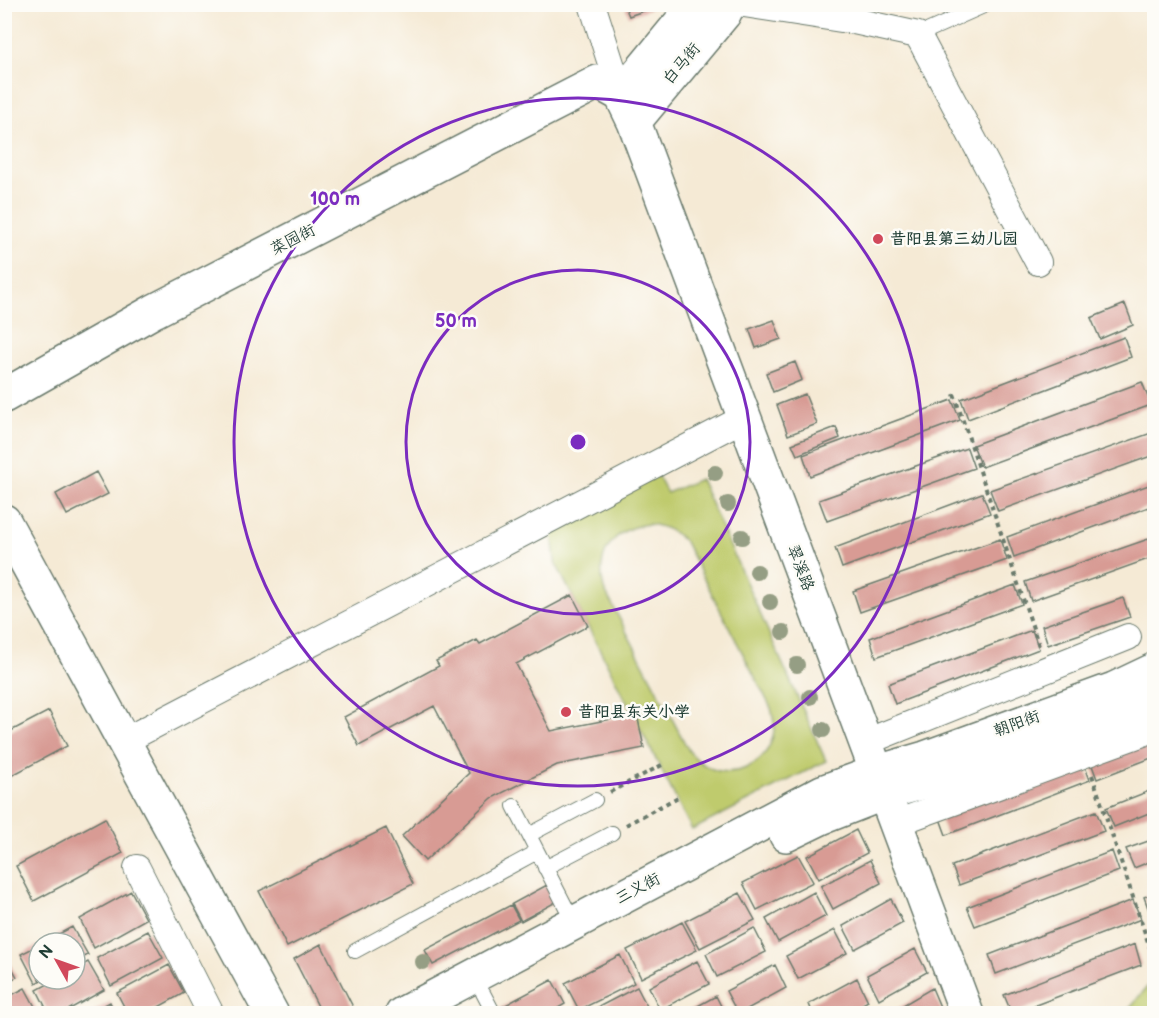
<svg xmlns="http://www.w3.org/2000/svg" width="1159" height="1018" font-family="'Balsamiq Sans','LXGW WenKai TC',sans-serif">
<style>
.green{fill:#bfcb6d;stroke:#6f8450;stroke-width:1.5;fill-rule:evenodd}
.building{fill:#d89b94}
.lines{fill:none;stroke-linecap:round;stroke-linejoin:round}
.service-casing{stroke:#6a7a6c;stroke-width:16}
.minor-casing{stroke:#6a7a6c;stroke-width:28}
.tertiary-casing{stroke:#6a7a6c;stroke-width:36}
.primary-casing{stroke:#6a7a6c;stroke-width:36}
.path{stroke:#6a7a6c;stroke-width:4;stroke-dasharray:4.5 4.5;stroke-linecap:butt}
.service{stroke:#fff;stroke-width:14}
.minor{stroke:#fff;stroke-width:26}
.tertiary{stroke:#fff;stroke-width:33}
.primary{stroke:#fff;stroke-width:33}
.tree{fill:#959e84}
.ring{fill:none;stroke:#7b2cbf;stroke-width:3}
.poi-dot{fill:#d1495b;stroke:#fdfcf7;stroke-width:2}
.labels{text-anchor:middle;dominant-baseline:central;stroke-width:5;stroke-linejoin:round;paint-order:stroke}
.street-label{font-size:16px;fill:#1f3d34;stroke:#fdfcf7}
.poi-label{font-size:16px;font-weight:bold;fill:#1f3d34;stroke:#fdfcf7;text-anchor:start}
.centre{fill:#7b2cbf;stroke:#fdfcf7;stroke-width:3}
.ring-label{font-size:18px;text-anchor:middle;font-weight:bold;fill:#7b2cbf;stroke:#fdfcf7;stroke-width:5;stroke-linejoin:round;paint-order:stroke}
</style>
<rect width="100%" height="100%" fill="#fdfcf7"/>
<filter id="ink" filterUnits="userSpaceOnUse"><feTurbulence type="fractalNoise" baseFrequency=".0167" numOctaves="2"/><feDisplacementMap in="SourceGraphic" scale="12" xChannelSelector="R" yChannelSelector="G"/><feConvolveMatrix kernelMatrix="1 2 1 2 8 2 1 2 1" color-interpolation-filters="sRGB"/></filter>
<filter id="wash" filterUnits="userSpaceOnUse"><feTurbulence type="fractalNoise" baseFrequency=".008" numOctaves="4" result="noise"/><feDisplacementMap in="SourceGraphic" scale="24" xChannelSelector="R" yChannelSelector="G"/><feGaussianBlur stdDeviation="1.35" result="paint"/><feColorMatrix in="noise" values="0 0 0 0 0 0 0 0 0 0 0 0 0 0 0 0 0 1.4 0 .05"/><feComposite in="paint" operator="in"/></filter>
<g filter="url(#wash)">
<rect width="100%" height="100%" fill="#f5ead5"/>
<path class="green" d="M 657,475 L 667,493 L 700,479 L 826,761 L 692,830 L 555,562 L 552,533 ZM 649,524 C 664,526 674,531 685,542 L 771,708 C 773,716 775,723 774,731 C 770,763 734,782 706,766 C 699,762 694,757 689,751 L 604,589 C 595,554 613,528 649,524 Z
M 1154,979 L 1154,1013 L 1125,1013 Z"/>
<g id="blocks">
<path class="building" d="M 624,4 L 654,4 L 655,7 L 629,16 Z
M 1125,304 L 1133,325 L 1100,339 L 1091,318 Z
M 774,320 L 781,339 L 756,348 L 749,329 Z
M 1124,337 L 1131,357 L 968,419 L 961,399 Z
M 795,362 L 802,380 L 773,392 L 766,373 Z
M 1142,382 L 1151,405 L 982,467 L 973,445 Z
M 805,394 L 817,424 L 788,435 L 777,405 Z
M 952,400 L 960,420 L 810,476 L 803,455 Z
M 836,427 L 840,438 L 797,455 L 792,444 Z
M 1154,432 L 1154,455 L 998,511 L 990,490 Z
M 967,448 L 974,468 L 827,521 L 819,500 Z
M 96,472 L 108,494 L 67,515 L 56,494 Z
M 1154,483 L 1154,505 L 1014,557 L 1007,537 Z
M 982,493 L 990,513 L 842,568 L 835,548 Z
M 1154,537 L 1154,557 L 1031,601 L 1025,582 Z
M 1000,539 L 1007,560 L 860,612 L 853,591 Z
M 1015,585 L 1022,604 L 876,657 L 870,638 Z
M 572,595 L 588,626 L 516,664 L 551,731 L 637,714 L 644,748 L 557,765 L 492,798 L 425,861 L 402,836 L 469,773 L 434,706 L 359,746 L 344,717 L 439,666 L 436,661 L 477,640 L 480,644 Z
M 1123,598 L 1130,617 L 1048,645 L 1042,626 Z
M 1032,630 L 1039,649 L 895,704 L 888,684 Z
M 49,711 L 67,746 L 5,779 L 5,734 Z
M 1154,735 L 1154,757 L 1097,779 L 1090,760 Z
M 1083,761 L 1090,780 L 946,835 L 939,816 Z
M 1154,789 L 1154,811 L 1114,827 L 1106,808 Z
M 1096,811 L 1104,831 L 959,885 L 952,866 Z
M 105,818 L 123,853 L 34,901 L 16,866 Z
M 386,828 L 413,884 L 287,947 L 259,891 Z
M 856,830 L 867,853 L 819,879 L 807,856 Z
M 1154,839 L 1154,860 L 1134,868 L 1126,849 Z
M 1112,851 L 1119,871 L 975,926 L 967,907 Z
M 798,855 L 813,882 L 757,910 L 743,883 Z
M 870,860 L 881,883 L 833,909 L 821,886 Z
M 547,885 L 556,902 L 521,921 L 512,904 Z
M 131,891 L 146,919 L 94,948 L 80,919 Z
M 814,892 L 826,916 L 778,942 L 766,919 Z
M 740,893 L 755,920 L 700,948 L 685,921 Z
M 1154,893 L 1154,915 L 1151,916 L 1144,897 Z
M 891,899 L 903,923 L 855,949 L 843,926 Z
M 1133,900 L 1141,919 L 996,974 L 989,955 Z
M 511,905 L 519,920 L 433,965 L 425,950 Z
M 682,922 L 697,950 L 641,978 L 627,950 Z
M 72,927 L 88,955 L 75,962 L 75,943 L 42,943 Z
M 754,928 L 766,952 L 717,977 L 706,954 Z
M 835,930 L 847,953 L 798,979 L 786,956 Z
M 148,931 L 163,958 L 111,986 L 97,958 Z
M 321,944 L 353,1007 L 341,1014 L 322,1014 L 294,959 Z
M 1135,944 L 1141,965 L 1012,1014 L 1004,995 Z
M 39,945 L 39,979 L 43,979 L 36,983 L 21,954 Z
M 915,949 L 927,972 L 879,999 L 867,975 Z
M 4,953 L 17,977 L 4,983 Z
M 620,955 L 634,983 L 579,1010 L 565,983 Z
M 697,961 L 709,984 L 660,1010 L 649,987 Z
M 88,962 L 104,990 L 61,1014 L 49,1014 L 37,990 L 57,979 L 75,979 L 75,969 Z
M 169,965 L 184,993 L 146,1014 L 128,1014 L 117,993 Z
M 775,965 L 786,988 L 738,1014 L 726,991 Z
M 857,978 L 868,1001 L 846,1014 L 813,1014 L 809,1004 Z
M 552,980 L 565,1004 L 548,1014 L 502,1014 L 500,1008 Z
M 637,987 L 651,1014 L 585,1014 Z
M 25,988 L 39,1014 L 4,1014 L 4,999 Z
M 932,988 L 943,1014 L 888,1014 Z
M 716,996 L 725,1014 L 683,1014 Z
M 110,1002 L 116,1014 L 88,1014 Z"/>
</g>
</g>
<g filter="url(#ink)">
<use href="#blocks" fill-opacity="0" stroke="#6a7a6c" stroke-width="1.5"/>
<g class="lines">
<defs>
<path id="service" d="M 918,35 L 988,4
M 514,806 L 574,923
M 529,835 L 595,800
M 545,868 L 612,833
M 355,951 L 537,852
M 483,993 L 494,1014"/>
<path id="minor" d="M 592,4 L 621,95
M 744,4 L 854,21 L 918,35 L 1038,262
M 124,741 L 744,418
M 866,742 L 1128,637
M 896,823 L 1154,729
M 137,868 L 211,1014"/>
<path id="tertiary" d="M 621,95 L 696,4
M 634,122 L 724,14 L 729,4
M 4,396 L 154,311 L 598,82 L 621,95 L 634,122 L 967,1014
M 4,521 L 272,1014"/>
<path id="primary" d="M 786,835 L 821,818 L 885,793 L 932,780 L 1063,733 L 1131,709 L 1154,697
M 402,1014 L 822,792 L 877,772 L 925,758 L 1114,689 L 1154,670"/>
</defs>
<use href="#service" class="service-casing"/>
<use href="#minor" class="minor-casing"/>
<use href="#tertiary" class="tertiary-casing"/>
<use href="#primary" class="primary-casing"/>
<path class="path" d="M 954,394 L 1040,649
M 1092,775 L 1154,960
M 610,792 L 662,765
M 626,825 L 678,797"/>
<use href="#service" class="service"/>
<use href="#minor" class="minor"/>
<use href="#tertiary" class="tertiary"/>
<use href="#primary" class="primary"/>
</g>
<g class="tree">
<circle cx="715" cy="473" r="8"/>
<circle cx="728" cy="504" r="8"/>
<circle cx="742" cy="537" r="8"/>
<circle cx="757" cy="572" r="8"/>
<circle cx="770" cy="602" r="8"/>
<circle cx="783" cy="632" r="8"/>
<circle cx="797" cy="665" r="8"/>
<circle cx="810" cy="697" r="8"/>
<circle cx="823" cy="730" r="8"/>
<circle cx="423" cy="962" r="8"/>
</g>
</g>
<g class="ring">
<circle cx="578" cy="442" r="172"/>
<circle cx="578" cy="442" r="344"/>
</g>
<g class="poi-dot">
<circle cx="878" cy="239" r="6"/>
<circle cx="566" cy="712" r="6"/>
</g>
<g class="labels">
<g class="street-label">
<text transform="translate(682 64) rotate(-50)">白马街</text>
<text transform="translate(293 240) rotate(-27)">菜园街</text>
<text transform="translate(800 568) rotate(69)">翠溪路</text>
<text transform="translate(1017 724) rotate(-20)">朝阳街</text>
<text transform="translate(638 889) rotate(-28)">三义街</text>
</g>
<g class="poi-label">
<text x="890" y="239">昔阳县第三幼儿园</text>
<text x="578" y="712">昔阳县东关小学</text>
</g>
</g>
<circle cx="578" cy="442" r="9" class="centre"/>
<g class="ring-label">
<text x="335" y="205">100 m</text>
<text x="456" y="327">50 m</text>
</g>
<rect width="1159" height="1018" fill="none" stroke="#fdfcf7" stroke-width="24"/>
<g transform="translate(57 961) rotate(310)"><circle r="28" fill="#fdfcf7" stroke="#a4b0a9" stroke-width="1.5"/>
<path d="M0-4.5L10 22L0 15L-10 22Z" fill="#d1495b"/>
<text y="-9" font-size="16" font-weight="bold" text-anchor="middle" fill="#1f3d34">N</text>
</g>
</svg>
